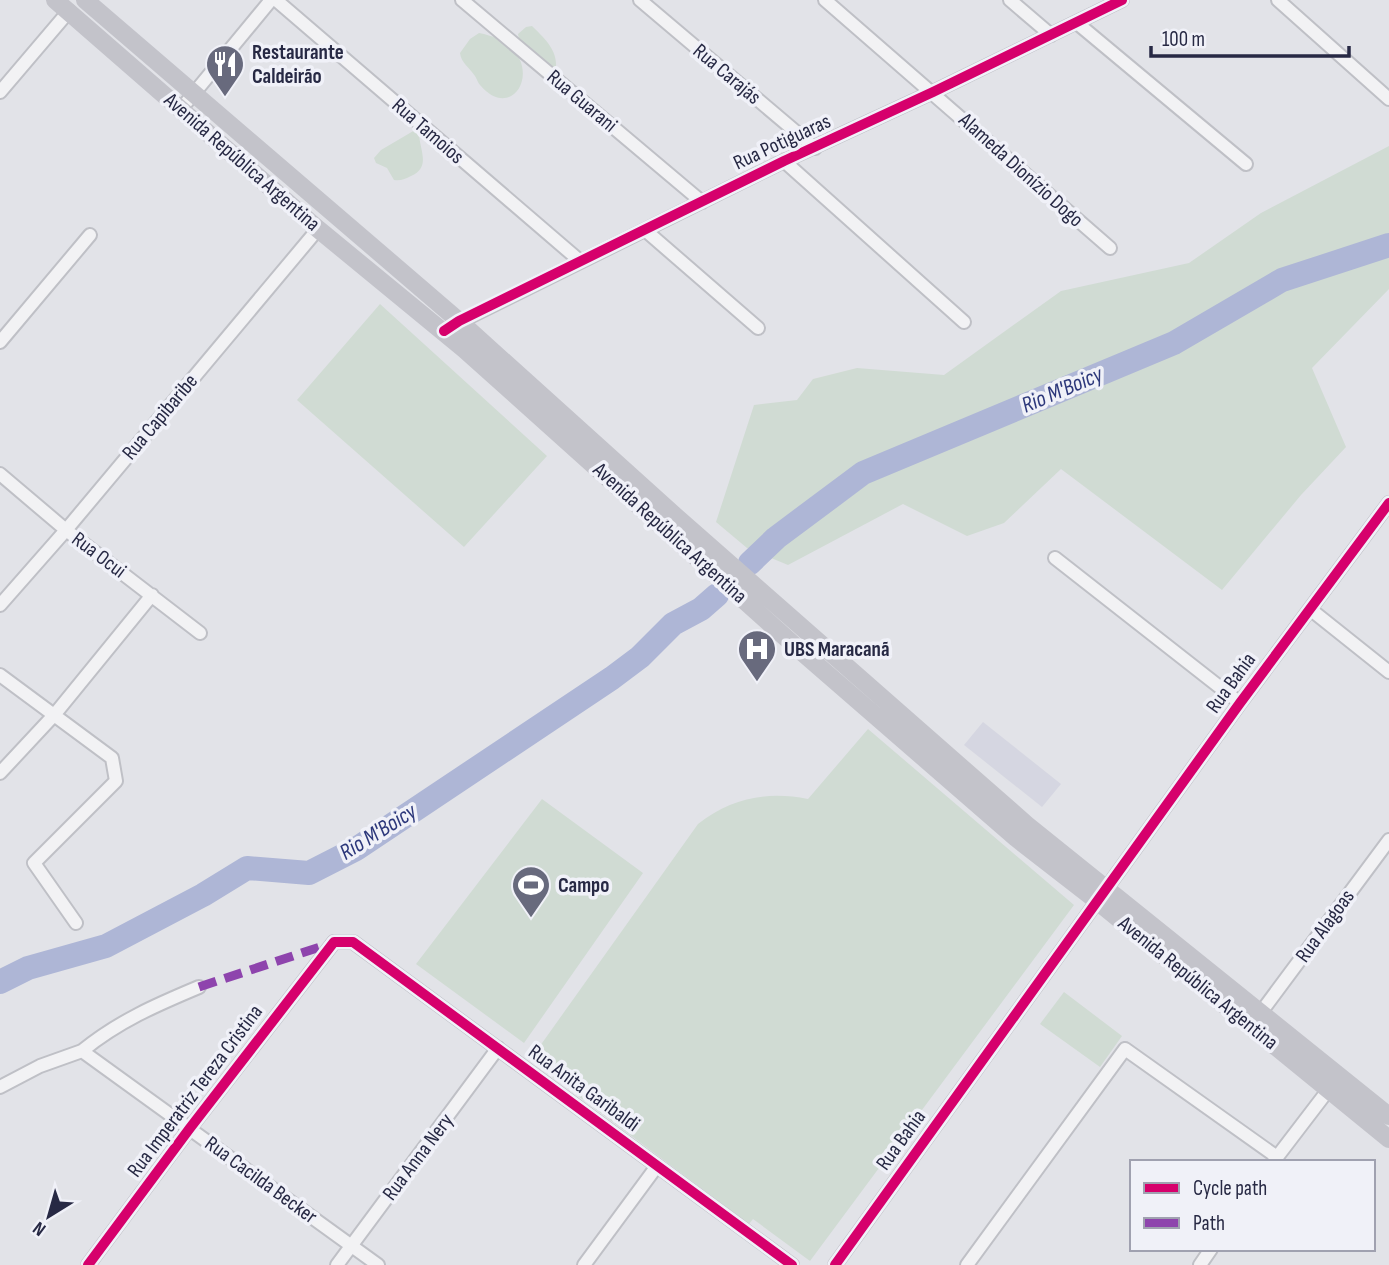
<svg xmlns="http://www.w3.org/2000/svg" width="1389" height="1265" font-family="'Sofia Sans Condensed',sans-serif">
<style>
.built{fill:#d5d6e1}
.green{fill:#d0dbd3}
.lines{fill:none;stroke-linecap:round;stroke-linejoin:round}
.river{stroke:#aeb6d6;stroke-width:24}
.street-casing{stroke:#bfc0c6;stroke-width:16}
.street{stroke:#f2f2f4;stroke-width:12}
.secondary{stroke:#c3c3ca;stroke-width:18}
.quiet{stroke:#8e44ad;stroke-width:9;stroke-dasharray:18 9;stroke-linecap:butt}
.cycleway-casing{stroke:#f0f1f8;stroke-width:15}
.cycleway{stroke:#d6006c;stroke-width:10}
.labels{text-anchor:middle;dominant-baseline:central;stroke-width:7;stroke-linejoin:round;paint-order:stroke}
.poi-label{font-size:21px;font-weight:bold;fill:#272944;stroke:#f0f1f8;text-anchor:start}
.street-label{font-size:21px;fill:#272944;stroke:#f0f1f8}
.water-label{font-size:23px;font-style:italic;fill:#2d387b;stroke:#f0f1f8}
</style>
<rect width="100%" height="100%" fill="#e2e3e8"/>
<path class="built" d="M 983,722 L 1061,784 L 1042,807 L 964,745 Z"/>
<path class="green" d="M 532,26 C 543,37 557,49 556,66 L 552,70 L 519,39 L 518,34 L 526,27 Z
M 479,33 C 554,47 518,130 480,85 C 478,83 477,79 475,76 C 470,68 461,63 460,53 L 470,39 Z
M 415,130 L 419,134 C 420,151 431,167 411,176 C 405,179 401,181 394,180 L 387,168 L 376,163 L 374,158 L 381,150 Z
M 1389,146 L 1389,289 L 1312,368 L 1346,447 L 1301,495 L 1222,590 L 1061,469 L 1004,523 L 967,536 L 903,504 L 788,565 L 747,548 L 716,522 L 754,405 L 797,400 L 813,379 L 857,368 L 944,375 L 1061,291 L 1189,263 L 1261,213 Z
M 380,304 L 547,456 L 464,547 L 297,400 Z
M 868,729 L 1074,905 L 810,1261 L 753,1219 L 749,1224 L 530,1060 L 698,824 C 731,798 767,791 808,799 Z
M 542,799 L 643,873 L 524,1043 L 416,964 Z
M 1064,992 L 1122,1036 L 1100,1067 L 1040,1024 Z"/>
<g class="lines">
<path class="river" d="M 750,563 L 776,538 L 863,473 L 1174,343 L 1282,280 L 1389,245
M 0,982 L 28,968 L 106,946 L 203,895 L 247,868 L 309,873 L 356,849 L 612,678 L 640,657 L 673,624 L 701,609 L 717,595"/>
<defs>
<path id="street" d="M 276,0 L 580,261
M 462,0 L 702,202
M 640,0 L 815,148
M 825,0 L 1110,248
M 1010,0 L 1051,35
M 1278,0 L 1389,99
M 1077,23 L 1246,164
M 0,92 L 69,11
M 181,109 L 271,0
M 784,161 L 964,322
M 645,230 L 758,328
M 455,324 L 784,161 L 933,92 L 1122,0
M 0,342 L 90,235
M 0,474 L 66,530 L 200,633
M 1055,558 L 1240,703
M 0,605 L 66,530 L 318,229
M 1310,609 L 1389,672
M 0,675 L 112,758 L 116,781 L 34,863 L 76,923
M 0,773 L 55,714 L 152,595
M 199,987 C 156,1005 119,1021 82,1051 L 378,1265
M 1256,1019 L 1389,840
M 0,1087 L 40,1066 L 82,1051
M 1274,1161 L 1329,1089
M 88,1265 L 190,1128 L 334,942 L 353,942 L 792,1265
M 337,1265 L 498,1048
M 584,1265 L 657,1166
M 835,1265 L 1240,703 L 1389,503
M 967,1265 L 1125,1049 L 1277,1157
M 1200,1265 L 1211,1249"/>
</defs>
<use href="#street" class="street-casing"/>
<use href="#street" class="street"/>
<path class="secondary" d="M 55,0 L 318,229 L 464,349 L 795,646 L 1016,838 L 1097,901 L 1389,1139
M 85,0 L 459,321 L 673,514 L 1027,825 L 1389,1116"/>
<path class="quiet" d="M 199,987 L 332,943"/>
<defs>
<path id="cycleway" d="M 444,331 L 459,321 L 784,161 L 933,92 L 1122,0
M 88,1265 L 190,1128 L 334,942 L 353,942 L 792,1265
M 835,1265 L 1240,703 L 1389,503"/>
</defs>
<use href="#cycleway" class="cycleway-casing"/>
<use href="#cycleway" class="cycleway"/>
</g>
<defs>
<symbol id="restaurant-pin" viewBox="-11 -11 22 30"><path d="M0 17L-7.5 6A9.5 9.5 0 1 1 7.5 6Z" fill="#686a7d" stroke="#f0f1f8"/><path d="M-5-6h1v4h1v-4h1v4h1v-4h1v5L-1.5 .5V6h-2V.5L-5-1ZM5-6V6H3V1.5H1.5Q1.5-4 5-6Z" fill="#fff"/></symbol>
<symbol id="hospital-pin" viewBox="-11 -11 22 30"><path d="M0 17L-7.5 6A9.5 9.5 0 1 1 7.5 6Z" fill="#686a7d" stroke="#f0f1f8"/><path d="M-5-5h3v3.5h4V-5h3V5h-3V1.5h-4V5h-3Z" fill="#fff"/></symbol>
<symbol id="stadium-pin" viewBox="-11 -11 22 30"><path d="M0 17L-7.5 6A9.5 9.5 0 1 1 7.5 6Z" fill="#686a7d" stroke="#f0f1f8"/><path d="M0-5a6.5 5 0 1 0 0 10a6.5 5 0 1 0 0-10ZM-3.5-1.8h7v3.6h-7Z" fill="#fff"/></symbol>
</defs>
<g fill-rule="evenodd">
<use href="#restaurant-pin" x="203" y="42" width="44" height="60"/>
<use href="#hospital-pin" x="735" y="627" width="44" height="60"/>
<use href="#stadium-pin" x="509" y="863" width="44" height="60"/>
</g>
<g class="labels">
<g class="poi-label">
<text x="252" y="52">Restaurante<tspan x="252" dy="24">Caldeirão</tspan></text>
<text x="784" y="649">UBS Maracanã</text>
<text x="558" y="885">Campo</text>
</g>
<g class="street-label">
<text transform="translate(727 74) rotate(40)">Rua Carajás</text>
<text transform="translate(582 101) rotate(40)">Rua Guarani</text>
<text transform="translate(428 131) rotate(41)">Rua Tamoios</text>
<text transform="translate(782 142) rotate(-25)">Rua Potiguaras</text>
<text transform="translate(242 162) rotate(41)">Avenida República Argentina</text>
<text transform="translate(1021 170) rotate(42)">Alameda Dionízio Dogo</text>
<text transform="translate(160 417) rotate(-50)">Rua Capibaribe</text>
<text transform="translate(670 533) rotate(42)">Avenida República Argentina</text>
<text transform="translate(99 555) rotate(37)">Rua Ocui</text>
<text transform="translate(1231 683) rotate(-54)">Rua Bahia</text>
<text transform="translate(1325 926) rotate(-54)">Rua Alagoas</text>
<text transform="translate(1198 983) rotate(39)">Avenida República Argentina</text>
<text transform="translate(584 1088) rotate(36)">Rua Anita Garibaldi</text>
<text transform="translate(195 1091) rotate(-53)">Rua Imperatriz Tereza Cristina</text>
<text transform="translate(901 1140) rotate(-54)">Rua Bahia</text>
<text transform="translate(418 1157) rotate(-53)">Rua Anna Nery</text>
<text transform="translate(261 1180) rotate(36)">Rua Cacilda Becker</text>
</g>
<g class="water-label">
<text transform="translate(1062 390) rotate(-23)">Rio M'Boicy</text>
<text transform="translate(378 832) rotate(-32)">Rio M'Boicy</text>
</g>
</g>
<rect x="1130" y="1160" width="245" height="91" fill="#f0f1f8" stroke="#a0a1b0" stroke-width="2"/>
<rect x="1144" y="1183" width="35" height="10" fill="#d6006c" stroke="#a0a1b0" stroke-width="2"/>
<text x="1193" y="1195" font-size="21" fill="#272944">Cycle path</text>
<rect x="1144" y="1218" width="35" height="10" fill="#8e44ad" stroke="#a0a1b0" stroke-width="2"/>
<text x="1193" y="1230" font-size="21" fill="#272944">Path</text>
<g transform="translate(49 1216) rotate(217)" stroke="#f0f1f8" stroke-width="5" paint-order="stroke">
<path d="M0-5L12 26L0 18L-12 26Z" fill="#272944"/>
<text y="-10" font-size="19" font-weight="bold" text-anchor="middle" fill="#272944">N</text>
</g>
<path d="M1151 46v10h198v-10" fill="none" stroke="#272944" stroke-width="3.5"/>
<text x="1162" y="46" font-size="21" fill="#272944" stroke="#f0f1f8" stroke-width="5" paint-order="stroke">100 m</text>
</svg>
